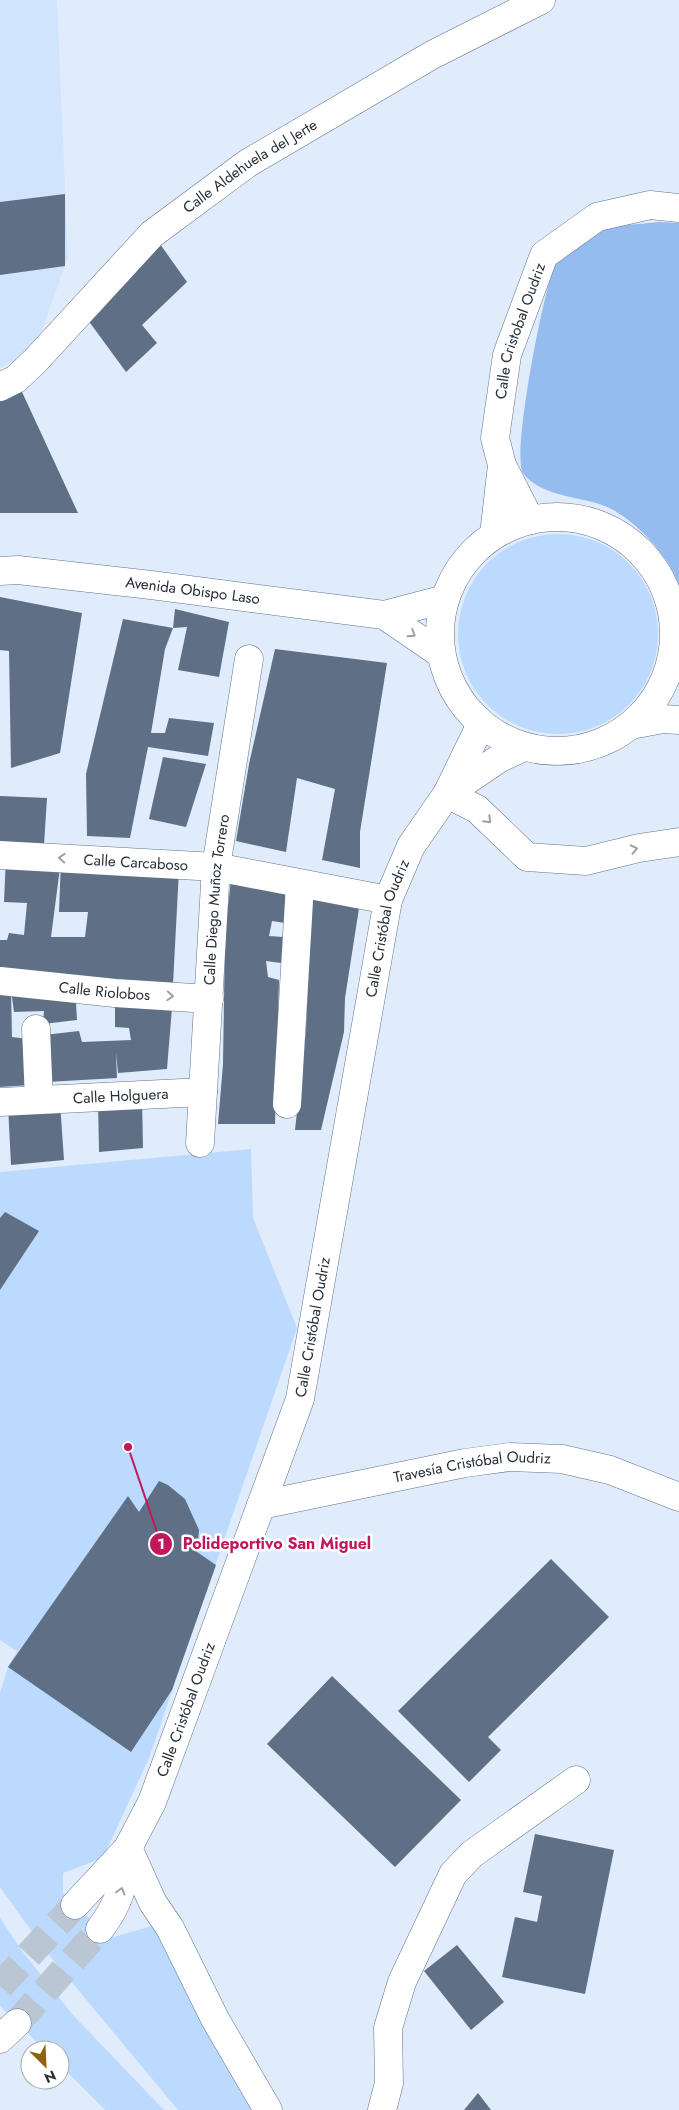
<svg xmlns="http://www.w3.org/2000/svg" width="679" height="2110" font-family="Jost,sans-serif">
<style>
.built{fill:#d0e4fd}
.green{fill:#bcd9fe}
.forest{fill:#94bcef}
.building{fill:#5f7086;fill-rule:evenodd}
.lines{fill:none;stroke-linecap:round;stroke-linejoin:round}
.minor-tunnel{stroke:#bbc6d4;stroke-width:28;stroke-dasharray:28 14;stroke-linecap:butt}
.minor-casing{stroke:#627389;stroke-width:29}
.major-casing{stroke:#627389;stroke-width:29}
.minor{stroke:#fff;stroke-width:28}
.major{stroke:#fff;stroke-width:28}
.oneway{stroke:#9da1a5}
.labels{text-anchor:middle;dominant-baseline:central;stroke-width:5;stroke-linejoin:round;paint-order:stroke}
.street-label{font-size:15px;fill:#262e37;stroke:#fff}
.leader{fill:none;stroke:#c2185b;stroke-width:2}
.callout-dot{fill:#c2185b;stroke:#fff;stroke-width:2}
.mark-label{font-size:15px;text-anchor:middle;font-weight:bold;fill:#fff}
.callout-label{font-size:16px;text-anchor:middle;font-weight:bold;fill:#c2185b;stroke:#fff;stroke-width:5;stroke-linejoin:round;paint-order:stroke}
</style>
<rect width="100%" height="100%" fill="#e0ecfb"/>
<path class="built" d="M 0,0 L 57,0 L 68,258 L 34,351 L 0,368 Z"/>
<path class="green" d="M458 634a100 100 0 1 1 200 0a100 100 0 1 1-200 0Z
M 251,1149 L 253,1218 L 297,1328 L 149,1758 L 103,1858 L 63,1873 L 63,1893 L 110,1938 L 156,1925 L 261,2110 L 178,2110 L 45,1950 L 0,1887 L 0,1693 L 8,1667 L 17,1651 L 0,1640 L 0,1172 Z
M 0,1918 L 22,1951 L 72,2014 L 164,2110 L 105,2110 L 60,2065 L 60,2050 L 45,2050 L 0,2006 Z"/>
<path class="forest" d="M 659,222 L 679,223 L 679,585 C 669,555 630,513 599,504 C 574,496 539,495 523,473 C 511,456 545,278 558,258 C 561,253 569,249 573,246 C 580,241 587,234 595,231 C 606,225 644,224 659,222 Z"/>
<path class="building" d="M 65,194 L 65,266 L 0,275 L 0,202 Z
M 160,244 L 187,282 L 142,325 L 157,343 L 126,372 L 85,316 Z
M 16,379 L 78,513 L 0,513 L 0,388 Z
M 0,597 L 82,613 L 60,753 L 11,768 L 9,651 L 0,650 Z
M 175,609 L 229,622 L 219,677 L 178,670 L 187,627 L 173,628 L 165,649 L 151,733 L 165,733 L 169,718 L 214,723 L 208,756 L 148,747 L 130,838 L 87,836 L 86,774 L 123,619 L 173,628 Z
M 275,649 L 387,663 L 360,832 L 360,868 L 322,860 L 335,789 L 297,778 L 286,852 L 236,841 L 249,764 Z
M 163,757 L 206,764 L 186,827 L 149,819 Z
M 0,796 L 47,798 L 44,845 L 0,842 Z
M 6,856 L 179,870 L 173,984 L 145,984 L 0,969 L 0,940 L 7,940 L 9,933 L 24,935 L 27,903 L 4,902 ZM 61,860 L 59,912 L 88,912 L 85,937 L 51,937 Z
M 232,870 L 287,887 L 285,923 L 272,921 L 269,936 L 283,937 L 281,963 L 266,961 L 268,977 L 279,980 L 275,1124 L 218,1124 L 223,1064 L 225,934 Z
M 312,893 L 360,902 L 345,998 L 344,1032 L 321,1130 L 295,1130 L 306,1030 Z
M 0,986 L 115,1003 L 76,1003 L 77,1020 L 43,1024 L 44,1011 L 14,1012 L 11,990 L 12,1037 L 28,1039 L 31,1085 L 0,1087 Z
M 115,1003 L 172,1008 L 167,1069 L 118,1073 L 116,1052 L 117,1078 L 47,1082 L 44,1035 L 79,1031 L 82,1042 L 131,1040 L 129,1028 L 115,1027 Z
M 142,1099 L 143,1148 L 99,1152 L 98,1101 Z
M 60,1103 L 64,1160 L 11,1165 L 8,1106 Z
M 5,1212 L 39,1231 L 0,1290 L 0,1218 Z
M 159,1481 L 168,1485 L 185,1499 L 199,1530 L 197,1552 L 216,1565 L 172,1690 L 131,1752 L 8,1667 L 128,1496 L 139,1512 Z
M 551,1559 L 609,1617 L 488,1737 L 501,1750 L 469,1782 L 398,1711 Z
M 332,1676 L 461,1800 L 395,1867 L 267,1744 Z
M 535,1834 L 614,1850 L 585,1994 L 502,1977 L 515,1917 L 537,1922 L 542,1896 L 523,1892 Z
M 457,1945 L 504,2002 L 471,2030 L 424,1971 Z
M 478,2093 L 491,2110 L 464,2110 Z"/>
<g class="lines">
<path class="minor-tunnel" d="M 0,1986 L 75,1905
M 17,2023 L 100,1929"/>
<defs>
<g id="minor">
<path id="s1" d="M 0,387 L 16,379 L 36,360 L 152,234 L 248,163 L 432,55 L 541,0"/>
<path id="s2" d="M 530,520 L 502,465 L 495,438 L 507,355 L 544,255 L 597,217 L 650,205 L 679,208"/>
<path d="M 494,535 L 502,465"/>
<path d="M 524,747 L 500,758 L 447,794 L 477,809 L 527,857 L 586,861 L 639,848 L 679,842"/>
<path id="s3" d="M 0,855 L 216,867 L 388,900"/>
<path id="s4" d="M 0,981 L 115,993 L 209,999"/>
<path d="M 36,1029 L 39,1100"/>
<path id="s5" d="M 0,1102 L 203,1092"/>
<path d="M 287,1104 L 300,884"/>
<path id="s6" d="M 200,1143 L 216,867 L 249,659"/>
<path id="s7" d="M 261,1505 L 465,1463 L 510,1457 L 562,1459 L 610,1470 L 679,1497"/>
<path d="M 128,1848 L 153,1903 L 170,1928 L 215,2019 L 268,2110"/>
<path id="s8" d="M 75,1905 L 128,1848 L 152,1802 L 300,1399 L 388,900 L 411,846 L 447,794 L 481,724"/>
<path d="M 100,1929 C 122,1900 123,1884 128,1848"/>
<path d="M 0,2039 L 17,2023"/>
<path d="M 382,2110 L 389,2083 L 388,2028 L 402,1982 L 453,1874 L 472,1854 L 576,1780"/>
</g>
<g id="major">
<circle cx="557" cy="634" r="117"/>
<path id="s9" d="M 0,571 L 18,570 L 151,585 L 384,615 L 445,599"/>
<path d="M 384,615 L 441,654"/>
<path d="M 631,725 L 663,719 L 679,720"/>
</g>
</defs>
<use href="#minor" class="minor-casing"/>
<use href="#major" class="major-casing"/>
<use href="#minor" class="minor"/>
<use href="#major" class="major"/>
</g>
<defs><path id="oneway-chevron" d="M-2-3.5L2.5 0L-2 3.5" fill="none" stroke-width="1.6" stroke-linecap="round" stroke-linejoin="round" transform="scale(1.25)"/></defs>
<g class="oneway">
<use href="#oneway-chevron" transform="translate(412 634) rotate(33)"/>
<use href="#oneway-chevron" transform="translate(488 820) rotate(45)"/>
<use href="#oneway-chevron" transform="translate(634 849) rotate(-12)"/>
<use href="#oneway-chevron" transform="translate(62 858) rotate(-177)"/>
<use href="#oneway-chevron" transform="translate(170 996) rotate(3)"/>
<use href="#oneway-chevron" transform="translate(121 1891) rotate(-74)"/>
</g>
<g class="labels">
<g class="street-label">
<text stroke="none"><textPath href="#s1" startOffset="336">Calle Aldehuela del Jerte</textPath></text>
<text stroke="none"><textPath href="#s2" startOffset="200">Calle Cristobal Oudriz</textPath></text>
<text stroke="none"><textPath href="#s9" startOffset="194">Avenida Obispo Laso</textPath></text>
<text stroke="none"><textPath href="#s3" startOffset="136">Calle Carcaboso</textPath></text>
<text stroke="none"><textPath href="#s6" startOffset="244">Calle Diego Muñoz Torrero</textPath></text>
<text stroke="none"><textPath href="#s8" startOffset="1038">Calle Cristóbal Oudriz</textPath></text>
<text stroke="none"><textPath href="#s4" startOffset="105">Calle Riolobos</textPath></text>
<text stroke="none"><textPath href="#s5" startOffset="121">Calle Holguera</textPath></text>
<text stroke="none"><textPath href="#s8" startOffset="632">Calle Cristóbal Oudriz</textPath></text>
<text stroke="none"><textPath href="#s7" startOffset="215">Travesía Cristóbal Oudriz</textPath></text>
<text stroke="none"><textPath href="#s8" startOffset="228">Calle Cristóbal Oudriz</textPath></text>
</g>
</g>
<path class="leader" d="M128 1447L161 1544"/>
<g class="callout-dot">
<circle cx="128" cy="1447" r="5"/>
<circle cx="161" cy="1544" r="12"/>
</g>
<g class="mark-label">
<text x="161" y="1549">1</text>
</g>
<g class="callout-label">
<text x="277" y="1549">Polideportivo San Miguel</text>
</g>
<g transform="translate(45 2065) rotate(156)"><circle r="24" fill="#ffffff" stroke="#a8abaf"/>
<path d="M0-4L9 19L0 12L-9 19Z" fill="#91620e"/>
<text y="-8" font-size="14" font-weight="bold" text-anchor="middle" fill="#262e37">N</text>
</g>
</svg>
